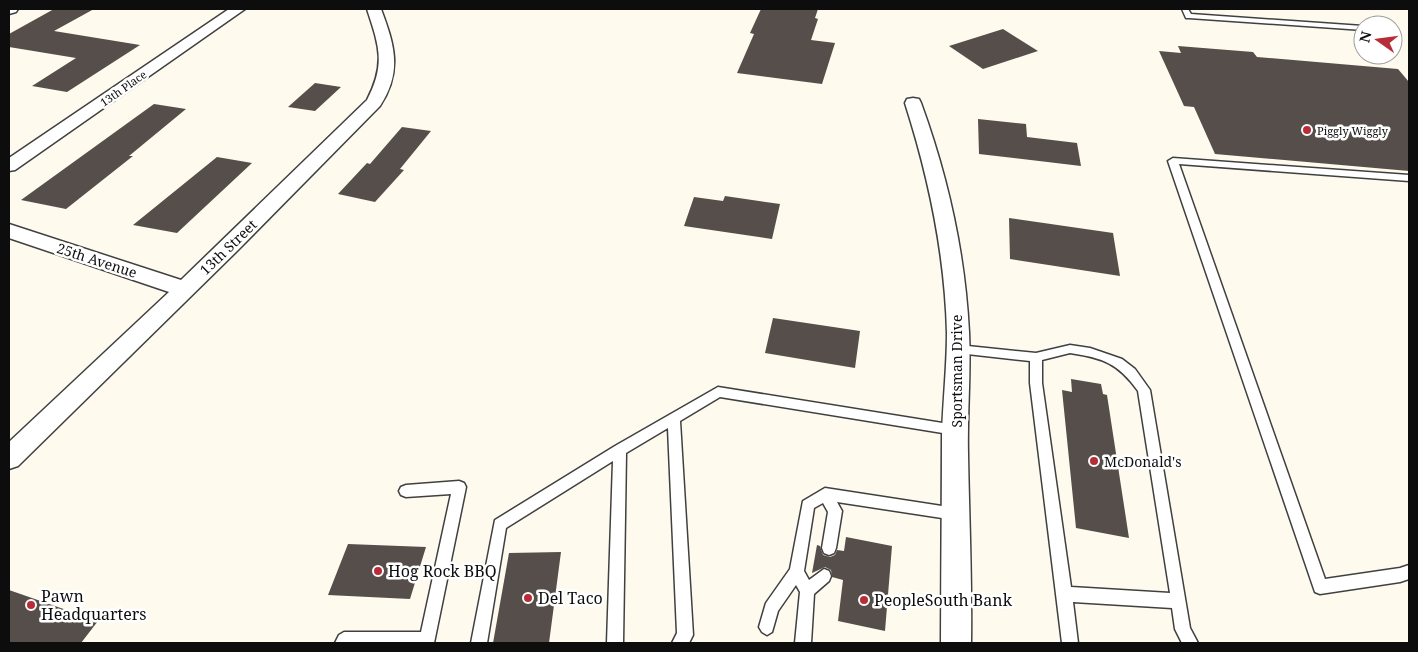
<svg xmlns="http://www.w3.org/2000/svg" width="1418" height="652" font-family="'Noto Serif',serif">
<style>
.building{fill:#554e4a}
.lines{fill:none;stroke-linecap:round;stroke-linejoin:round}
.service-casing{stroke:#404040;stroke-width:3}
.minor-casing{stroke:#404040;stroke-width:3}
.service{fill:#fff;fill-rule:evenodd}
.minor{fill:#fff;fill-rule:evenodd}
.poi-dot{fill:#b62c37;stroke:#fff;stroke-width:2}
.labels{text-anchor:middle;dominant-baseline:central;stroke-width:5;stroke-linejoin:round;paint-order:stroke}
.far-street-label{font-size:11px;fill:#0d0d0d;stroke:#fff}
.far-poi-label{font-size:11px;fill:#0d0d0d;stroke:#fff;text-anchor:start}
.street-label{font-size:14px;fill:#0d0d0d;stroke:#fff}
.poi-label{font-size:14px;fill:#0d0d0d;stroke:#fff;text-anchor:start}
.near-poi-label{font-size:16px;fill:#0d0d0d;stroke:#fff;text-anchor:start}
</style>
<rect width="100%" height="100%" fill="#fefaee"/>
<path class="building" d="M 54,9 L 94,9 L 54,31 L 140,45 L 67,92 L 32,86 L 76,58 L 9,47 L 9,34 Z
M 761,9 L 818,9 L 815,18 L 818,19 L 811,40 L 835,43 L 822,84 L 737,73 L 754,34 L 750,33 Z
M 1003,29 L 1038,51 L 983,69 L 949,46 Z
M 1178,46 L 1253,52 L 1257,57 L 1398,69 L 1409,82 L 1409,171 L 1215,154 L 1194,107 L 1184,106 L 1159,51 L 1181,53 Z
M 315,83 L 341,87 L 315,111 L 288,107 Z
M 154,104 L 186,109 L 129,156 L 133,156 L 66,209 L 21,200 Z
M 978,119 L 1026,124 L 1027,137 L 1077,143 L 1081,166 L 979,154 Z
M 402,127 L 431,131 L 400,169 L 404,170 L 375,202 L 338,194 L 367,163 L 370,164 Z
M 217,157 L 252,163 L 177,233 L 133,225 Z
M 725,196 L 780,204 L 772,239 L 684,226 L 694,197 L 723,201 Z
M 1009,218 L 1113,233 L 1120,276 L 1010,259 Z
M 773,318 L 860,331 L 855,368 L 765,353 Z
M 1071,379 L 1101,384 L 1103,394 L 1107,395 L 1129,538 L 1076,528 L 1062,390 L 1072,392 Z
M 846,537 L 892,546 L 885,631 L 838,621 L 843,580 L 832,577 L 831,570 L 825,567 L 812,573 L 817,545 L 820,546 L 823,555 L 830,557 L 835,555 L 837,550 L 844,551 Z
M 348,544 L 426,547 L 410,599 L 328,595 Z
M 561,552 L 549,643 L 493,643 L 509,553 Z
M 9,590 L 98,621 L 81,643 L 9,643 Z"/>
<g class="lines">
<defs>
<path id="service" d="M 1182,9 L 1188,9 L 1191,14 L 1363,26 L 1363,30 L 1189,18 L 1186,18 Z
M 1173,158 L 1409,175 L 1409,181 L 1179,164 L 1325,579 L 1400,568 L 1409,565 L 1409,579 L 1400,582 L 1320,594 L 1315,592 L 1168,161 Z
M 958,345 L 1036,353 L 1070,345 L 1090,348 L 1122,359 L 1135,369 L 1150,390 L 1190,628 L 1198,643 L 1182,643 L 1175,629 L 1172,608 L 1073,602 L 1078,643 L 1062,643 L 1030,383 L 1030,361 L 958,353 L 954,352 L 952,349 L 954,346 ZM 1070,353 C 1103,358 1118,363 1138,391 L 1170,593 L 1071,587 L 1042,383 L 1042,360 Z
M 718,387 L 955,425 L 959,426 L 961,430 L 959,434 L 955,435 L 720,397 L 680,421 L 693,635 L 689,643 L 672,643 L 677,633 L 668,428 L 626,453 L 623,643 L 607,643 L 613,461 L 506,528 L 487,643 L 471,643 L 495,520 L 615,446 Z
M 459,481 L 464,483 L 466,487 L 434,643 L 335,643 L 339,635 L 344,632 L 421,632 L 451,494 L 406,497 L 401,495 L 399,491 L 401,487 L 406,485 Z
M 825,488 L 955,508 L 960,510 L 962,514 L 960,518 L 955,520 L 837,502 L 842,511 L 836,548 L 834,553 L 829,555 L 824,553 L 822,548 L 828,512 L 823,503 L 814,508 L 804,571 L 809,580 L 824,569 L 829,571 L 831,576 L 829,581 L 814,594 L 811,643 L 795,643 L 800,592 L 796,585 L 778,611 L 772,632 L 767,635 L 762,632 L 759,627 L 766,603 L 790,569 L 803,501 Z"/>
<path id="minor" d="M 9,9 L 18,9 L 16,12 L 9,14 Z
M 229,9 L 245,9 L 15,170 L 9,171 L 9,158 Z
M 367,9 L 381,9 C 394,44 403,71 380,106 L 238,250 L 18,466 L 9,469 L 9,442 L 169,292 L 9,238 L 9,224 L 181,280 L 367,100 C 386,63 379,46 367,9 Z
M 913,98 L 919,99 L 921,103 C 948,177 965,253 969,332 C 971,373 967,413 968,454 C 969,517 972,580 971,643 L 941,643 C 941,574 942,504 942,435 C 943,401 947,367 947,333 C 945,254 929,178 905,103 L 907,99 Z"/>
</defs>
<use href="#service" class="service-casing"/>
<use href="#minor" class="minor-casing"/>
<use href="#service" class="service"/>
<use href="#minor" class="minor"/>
</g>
<g class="poi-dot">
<circle cx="1307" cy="130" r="5"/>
<circle cx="1094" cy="461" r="5"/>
<circle cx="378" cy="571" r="5"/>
<circle cx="528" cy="598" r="5"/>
<circle cx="864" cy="600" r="5"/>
<circle cx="31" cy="605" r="5"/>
</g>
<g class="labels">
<g class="far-street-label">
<text transform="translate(123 88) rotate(-35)">13th Place</text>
</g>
<g class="far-poi-label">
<text x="1317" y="130">Piggly Wiggly</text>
</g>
<g class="street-label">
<text transform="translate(228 247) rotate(-44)">13th Street</text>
<text transform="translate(97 260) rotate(18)">25th Avenue</text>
<text transform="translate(956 371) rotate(-90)">Sportsman Drive</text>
</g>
<g class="poi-label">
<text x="1104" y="461">McDonald's</text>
</g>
<g class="near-poi-label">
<text x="388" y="571">Hog Rock BBQ</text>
<text x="41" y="596">Pawn<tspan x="41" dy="18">Headquarters</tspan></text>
<text x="538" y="598">Del Taco</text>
<text x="874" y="600">PeopleSouth Bank</text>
</g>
</g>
<rect width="1418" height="652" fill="none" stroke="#0d0d0d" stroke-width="20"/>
<g transform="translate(1378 40) rotate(284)"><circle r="24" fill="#ffffff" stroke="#9e9e9e"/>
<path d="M0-4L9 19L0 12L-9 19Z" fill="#b62c37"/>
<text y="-8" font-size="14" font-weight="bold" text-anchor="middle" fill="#0d0d0d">N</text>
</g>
</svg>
